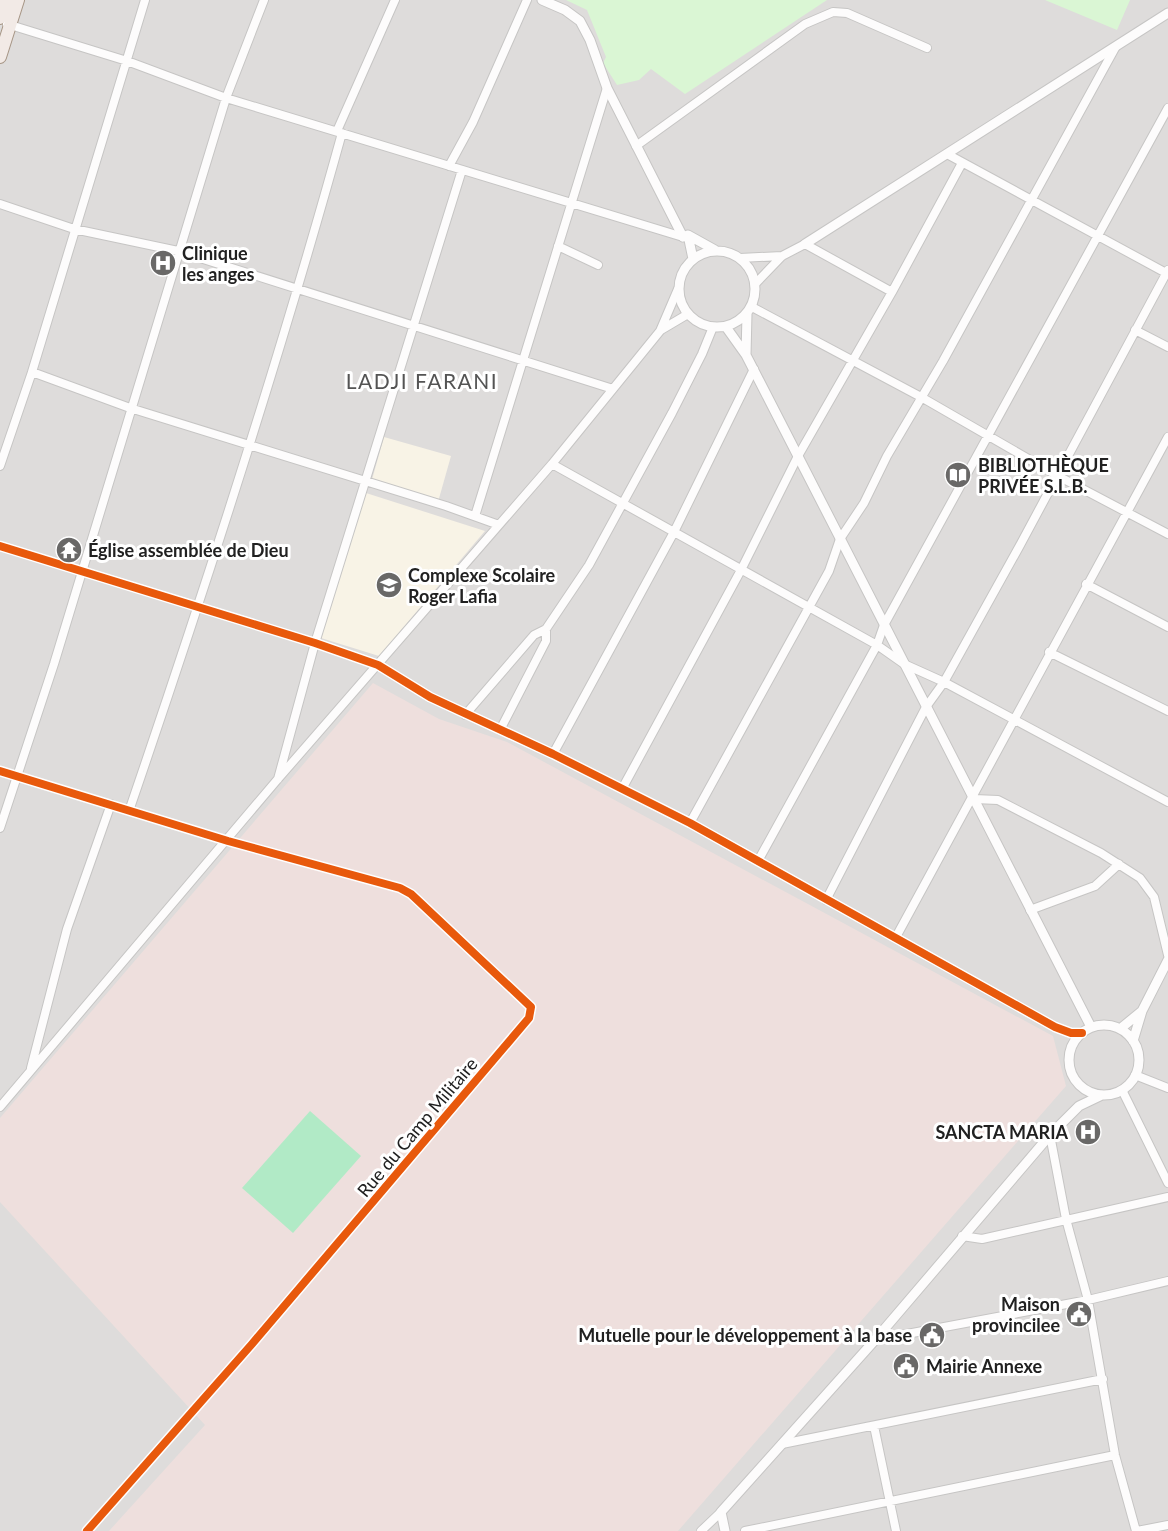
<svg xmlns="http://www.w3.org/2000/svg" width="1168" height="1531" font-family="Lato,sans-serif">
<style>
.residential{fill:#dedcdb}
.education{fill:#f8f3e6}
.military{fill:#eedfdd}
.park{fill:#daf6d4}
.pitch{fill:#b1eac6}
.lines{fill:none;stroke-linecap:round;stroke-linejoin:round}
.minor-casing{stroke:#c6c5c4;stroke-width:10}
.tertiary-casing{stroke:#c6c5c4;stroke-width:11}
.primary-casing{stroke:#a69585;stroke-width:14}
.minor{stroke:#fdfcfc;stroke-width:8}
.tertiary{stroke:#fdfcfc;stroke-width:9}
.primary{stroke:#f2eae6;stroke-width:12}
.cycleway-casing{stroke:#fff;stroke-width:11}
.cycleway{stroke:#e8590c;stroke-width:8}
.labels{text-anchor:middle;dominant-baseline:central;stroke-width:6;stroke-linejoin:round;paint-order:stroke}
.poi-label{font-size:18px;font-weight:bold;fill:#212121;stroke:#fff;text-anchor:start}
.street-label{font-size:18px;fill:#212121;stroke:#fff}
.quarter-label{font-size:21px;letter-spacing:1.5px;fill:#545454;stroke:#fff}
</style>
<rect width="100%" height="100%" fill="#efecea"/>
<path class="residential" d="M 0,0 L 1168,0 L 1168,1531 L 0,1531 Z"/>
<path class="education" d="M 384,437 L 451,456 L 438,502 L 371,483 Z
M 366,493 L 485,531 L 379,656 L 321,638 Z"/>
<path class="military" d="M 373,683 L 439,719 L 507,742 L 1053,1036 L 1066,1086 L 678,1531 L 109,1531 L 205,1425 L 0,1202 L 0,1118 Z"/>
<path class="park" d="M 566,0 L 827,0 L 685,94 L 651,69 L 639,80 L 617,85 L 603,63 L 606,57 L 587,10 Z
M 1045,0 L 1130,0 L 1117,30 Z"/>
<path class="pitch" d="M 310,1111 L 361,1156 L 293,1233 L 242,1188 Z"/>
<g class="lines">
<defs>
<path id="minor" d="M 7,24 L 127,61 L 226,98 L 683,237
M 337,131 L 395,0
M 636,146 L 805,24 L 833,12 L 847,13 L 927,48
M 947,154 L 1168,274
M 449,166 L 473,122 L 527,0
M 0,204 L 74,229 L 178,251 L 613,389
M 558,246 L 598,265
M 740,258 L 782,256
M 756,283 L 782,256 L 805,244 L 892,292
M 752,307 L 921,397 L 1058,476 L 1168,534
M 661,330 L 688,314
M 1135,330 L 1168,347
M 32,372 L 130,408 L 446,506 L 499,525
M 552,464 L 877,645 L 904,664 L 944,682 L 1168,802
M 0,466 L 32,372 L 145,0
M 475,516 L 607,88
M 1086,584 L 1168,627
M 1049,652 L 1168,711
M 465,715 L 534,635 L 546,629 L 589,565 L 672,413 L 702,354 L 713,327
M 500,730 L 546,641 L 546,629
M 553,754 L 674,532 L 754,369
M 0,771 L 228,841 L 400,888 L 411,894 L 531,1007 L 529,1018 L 252,1344 L 87,1531
M 278,779 L 315,643 L 462,170
M 622,789 L 741,570 L 798,456 L 892,292 L 962,163
M 974,799 L 998,800 L 1101,853 L 1140,878 L 1154,897 L 1168,955
M 129,811 C 206,586 279,361 342,133
M 690,823 L 829,571 L 840,539 L 864,503 L 887,456 L 943,361 L 1115,48
M 0,828 L 54,664 L 226,98 L 264,0
M 758,861 L 877,645 L 884,625 L 1168,108
M 826,900 L 926,707 L 944,682 L 1019,547 L 1168,270
M 1030,910 L 1095,886 L 1119,864
M 896,937 L 1168,437
M 31,1068 L 67,929 L 111,804
M 1135,1075 L 1168,1088
M 1122,1090 L 1168,1183
M 0,1107 L 277,780 L 552,464 L 660,331 L 678,289
M 1050,1135 L 1066,1219 L 1088,1300 L 1115,1455 L 1136,1531
M 962,1236 L 982,1239 L 1168,1197
M 875,1340 L 1088,1300 L 1168,1281
M 874,1426 L 896,1531
M 782,1444 L 1103,1379
M 701,1531 L 721,1512
M 745,1531 L 1115,1455
M 1137,1531 L 1168,1525"/>
<path id="tertiary" d="M 542,0 L 565,10 L 580,21 L 590,40 L 607,88 L 683,237 L 688,235 L 715,250
M 688,235 L 693,259
M 805,244 L 1168,13
M679 289a38 38 0 1 1 76 0a38 38 0 1 1-76 0Z
M 726,327 L 746,355 L 1091,1027
M 746,355 L 747,314
M 0,546 L 315,643 L 378,665 L 430,697 L 553,754 L 690,823 L 1055,1027 L 1071,1033 L 1082,1033
M 1142,1011 L 1168,960
M1069 1060a35 35 0 1 1 70 0a35 35 0 1 1-70 0Z
M 1120,1029 L 1142,1011 L 1133,1041
M 725,1531 L 721,1512 L 875,1340 L 1050,1135 L 1079,1106 L 1102,1095"/>
<path id="primary" d="M 0,18 L 6,0
M 0,57 L 18,0"/>
</defs>
<use href="#minor" class="minor-casing"/>
<use href="#tertiary" class="tertiary-casing"/>
<use href="#primary" class="primary-casing"/>
<use href="#minor" class="minor"/>
<use href="#tertiary" class="tertiary"/>
<use href="#primary" class="primary"/>
<defs>
<path id="cycleway" d="M 0,546 L 315,643 L 378,665 L 430,697 L 553,754 L 690,823 L 1055,1027 L 1071,1033 L 1082,1033
M 0,771 L 228,841 L 400,888 L 411,894 L 531,1007 L 529,1018 L 252,1344 L 87,1531"/>
</defs>
<use href="#cycleway" class="cycleway-casing"/>
<use href="#cycleway" class="cycleway"/>
</g>
<defs>
<symbol id="hospital-disc" viewBox="-11 -11 22 22"><circle r="9.5" fill="#696867" stroke="#fff"/><path d="M-5-5h3v3.5h4V-5h3V5h-3V1.5h-4V5h-3Z" fill="#fff"/></symbol>
<symbol id="library-disc" viewBox="-11 -11 22 22"><circle r="9.5" fill="#696867" stroke="#fff"/><path d="M-6-4Q-3-5.5-.7-3.5V5Q-3 3-6 4ZM6-4Q3-5.5 .7-3.5V5Q3 3 6 4Z" fill="#fff"/></symbol>
<symbol id="temple-disc" viewBox="-11 -11 22 22"><circle r="9.5" fill="#696867" stroke="#fff"/><path d="M0-6L5-2H3V0L6.5 2.5H4V6H1.5V3h-3V6H-4V2.5H-6.5L-3 0V-2H-5Z" fill="#fff"/></symbol>
<symbol id="school-disc" viewBox="-11 -11 22 22"><circle r="9.5" fill="#696867" stroke="#fff"/><path d="M0-5L7-2L0 1L-7-2ZM-4 1L0 2.5L4 1V4Q0 6-4 4Z" fill="#fff"/></symbol>
<symbol id="civic-disc" viewBox="-11 -11 22 22"><circle r="9.5" fill="#696867" stroke="#fff"/><path d="M-.6-6.5H3V-4.5H.6V-3L4-1V1h2V6H-6V1h2V-1L-.6-3ZM-1.2 2.5V6h2.4V2.5Z" fill="#fff"/></symbol>
</defs>
<g fill-rule="evenodd">
<use href="#hospital-disc" x="148" y="248" width="30" height="30"/>
<use href="#library-disc" x="943" y="460" width="30" height="30"/>
<use href="#temple-disc" x="54" y="535" width="30" height="30"/>
<use href="#school-disc" x="374" y="570" width="30" height="30"/>
<use href="#hospital-disc" x="1073" y="1117" width="30" height="30"/>
<use href="#civic-disc" x="1064" y="1299" width="30" height="30"/>
<use href="#civic-disc" x="917" y="1320" width="30" height="30"/>
<use href="#civic-disc" x="891" y="1351" width="30" height="30"/>
</g>
<g class="labels">
<g class="poi-label">
<text x="182" y="253">Clinique<tspan x="182" dy="21">les anges</tspan></text>
<text x="978" y="465">BIBLIOTHÈQUE<tspan x="978" dy="21">PRIVÉE S.L.B.</tspan></text>
<text x="88" y="550">Église assemblée de Dieu</text>
<text x="408" y="575">Complexe Scolaire<tspan x="408" dy="21">Roger Lafia</tspan></text>
<text x="1068" y="1132" text-anchor="end">SANCTA MARIA</text>
<text x="1060" y="1304" text-anchor="end">Maison<tspan x="1060" dy="21">provincilee</tspan></text>
<text x="912" y="1335" text-anchor="end">Mutuelle pour le développement à la base</text>
<text x="926" y="1366">Mairie Annexe</text>
</g>
<g class="street-label">
<text transform="translate(417 1127) rotate(-50)">Rue du Camp Militaire</text>
</g>
<g class="quarter-label">
<text x="422" y="380">LADJI FARANI</text>
</g>
</g>
</svg>
